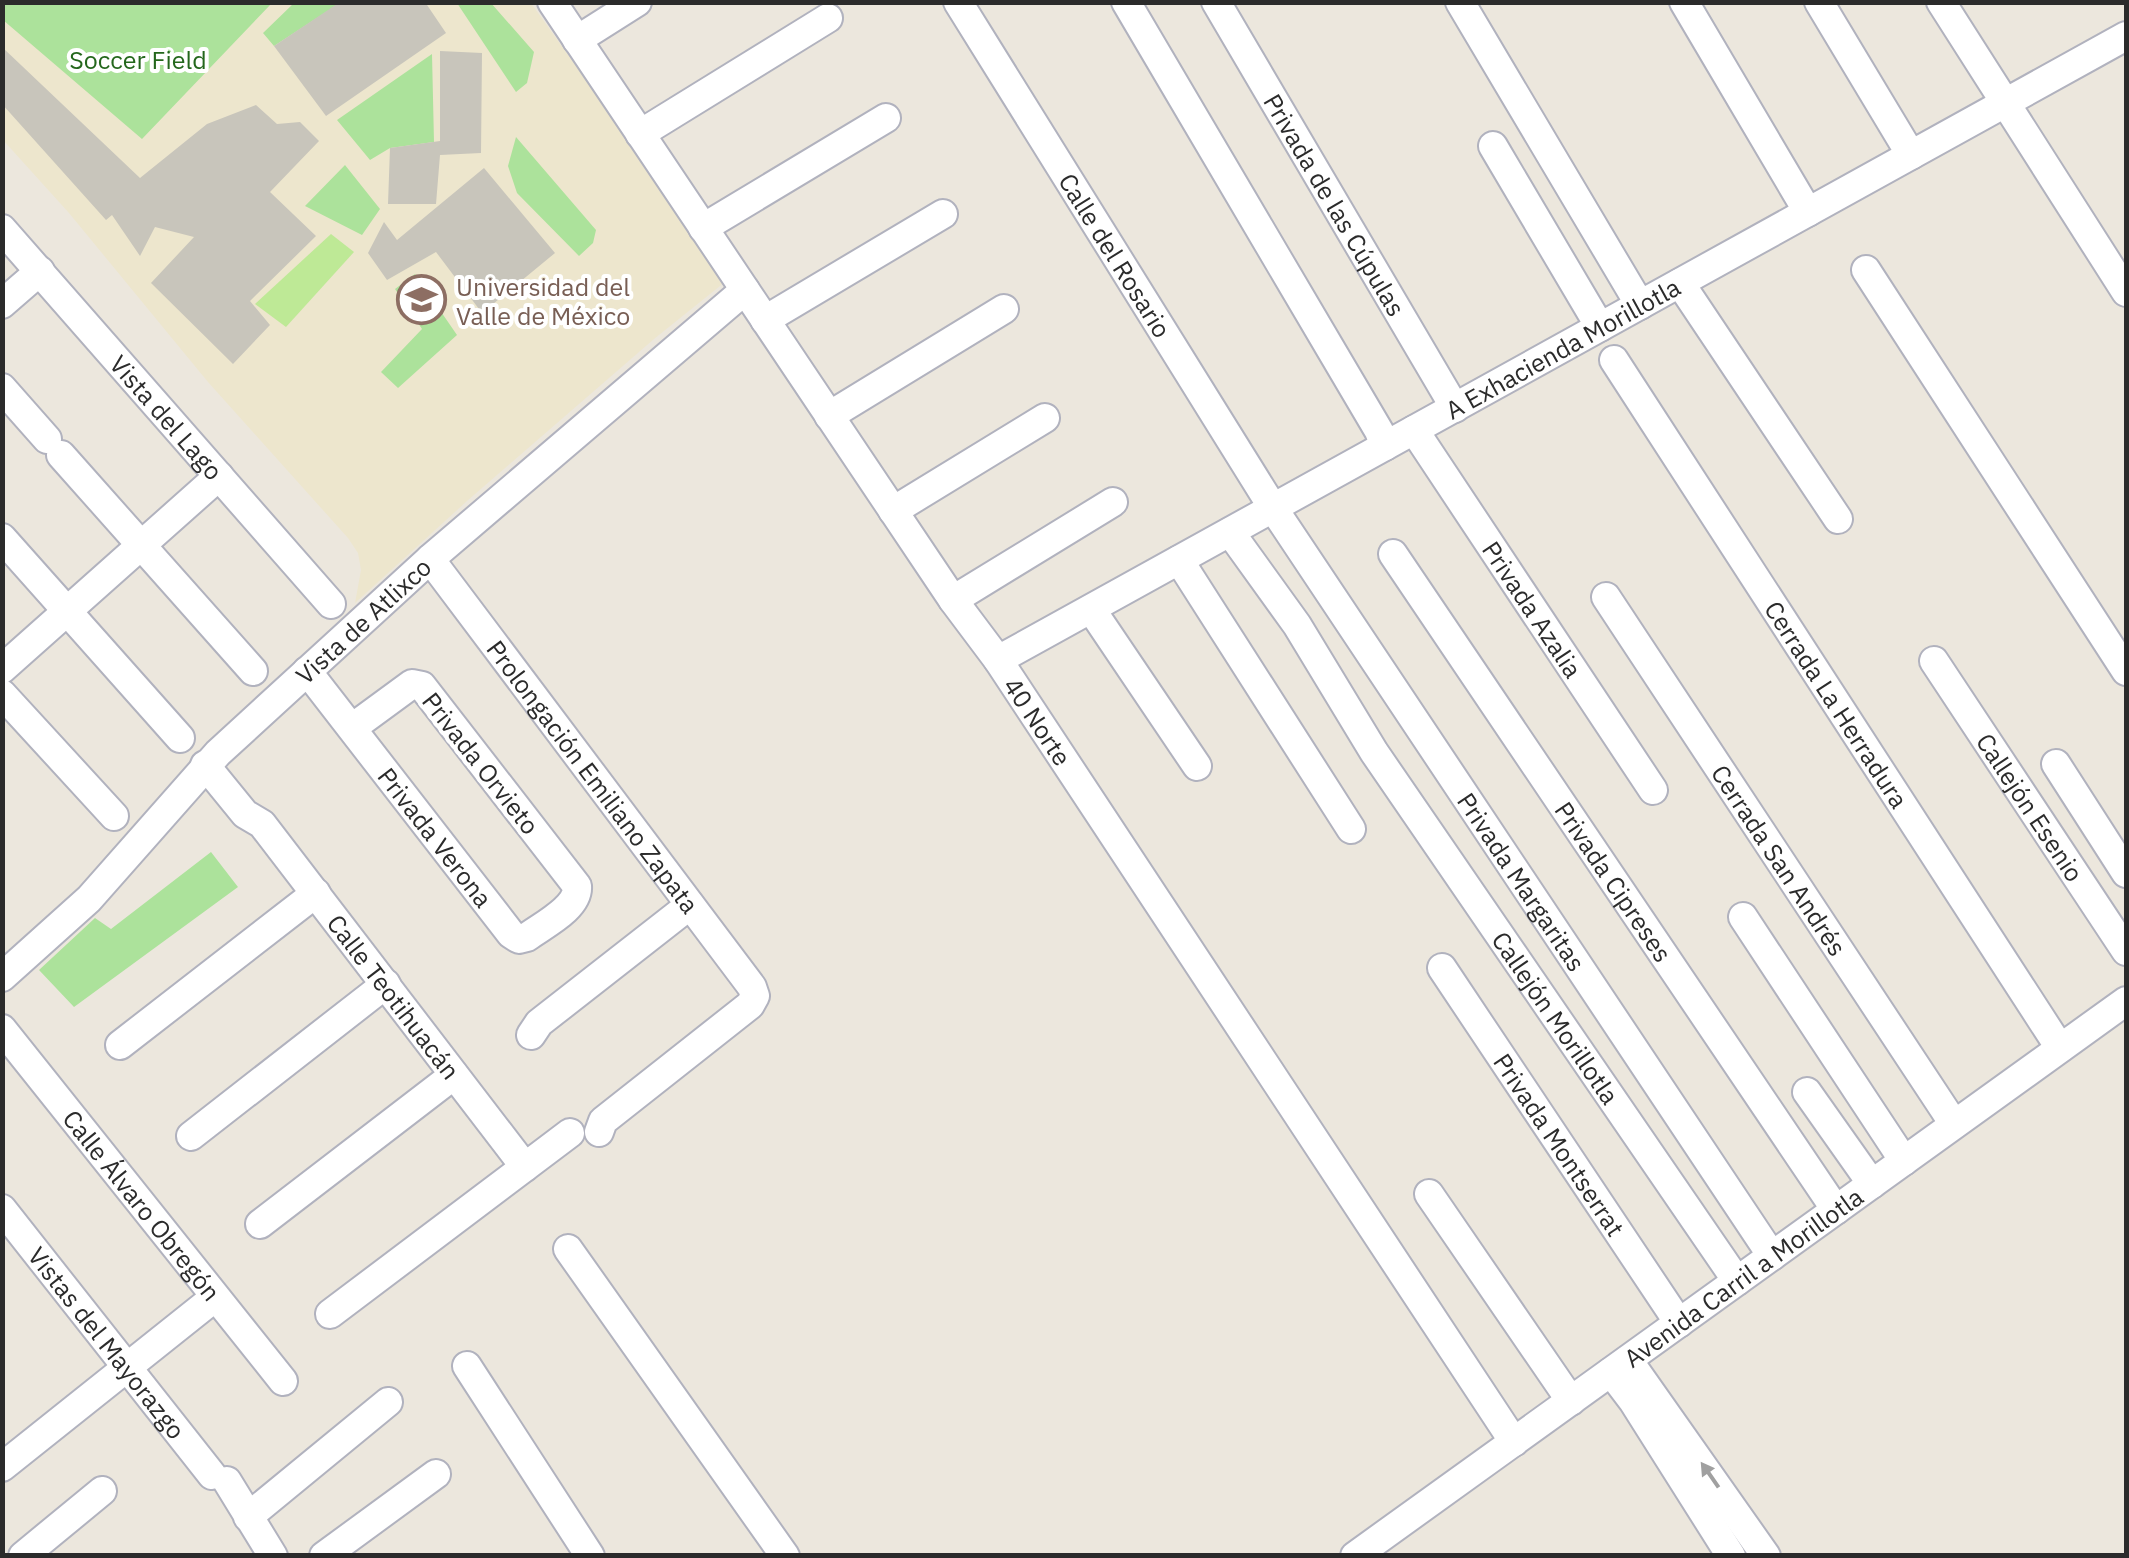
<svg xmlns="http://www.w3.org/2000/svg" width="2129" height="1558" font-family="'IBM Plex Sans',sans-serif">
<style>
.education{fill:#ede6cd}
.green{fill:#ace29b}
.pitch{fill:#bee996}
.building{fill:#c8c5bb}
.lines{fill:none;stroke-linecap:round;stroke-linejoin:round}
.minor-casing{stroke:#b1b2be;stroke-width:32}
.minor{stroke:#fff;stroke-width:28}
.oneway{fill:#a0a0a0}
.labels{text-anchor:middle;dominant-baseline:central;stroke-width:8;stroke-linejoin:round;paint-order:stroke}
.park-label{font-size:25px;fill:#24671c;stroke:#fff}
.street-label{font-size:25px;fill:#2b2b2b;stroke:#fff}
.education-label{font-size:25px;fill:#785e54;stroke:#fff;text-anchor:start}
</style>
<rect width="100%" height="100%" fill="#ece7dd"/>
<path class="education" d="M 2,3 L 531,3 L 678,209 L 725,282 L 654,339 L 467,501 L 355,603 L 361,570 L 358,553 L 348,538 L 208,382 L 69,213 L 3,140 Z"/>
<path class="green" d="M 4,3 L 4,2 L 272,3 L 142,139 L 3,20 Z
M 294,3 L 340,3 L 274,46 L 263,33 Z
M 457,3 L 491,3 L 534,52 L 527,83 L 516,92 Z
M 432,54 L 434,142 L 390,148 L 370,160 L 337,120 Z
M 516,137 L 596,230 L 593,243 L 579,256 L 517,193 L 508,166 Z
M 345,165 L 380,209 L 362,235 L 305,206 Z
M 415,274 L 457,335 L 398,388 L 381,372 L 422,329 L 395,289 Z
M 211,852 L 238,887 L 74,1007 L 39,970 L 95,918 L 111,929 Z"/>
<path class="pitch" d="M 331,234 L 354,252 L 286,327 L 255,304 Z"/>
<path class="building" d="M 340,2 L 425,2 L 446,33 L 326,116 L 274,46 Z
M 2,47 L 140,178 L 207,124 L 256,105 L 277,124 L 300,122 L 319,141 L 270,192 L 316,236 L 250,301 L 270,325 L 233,364 L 151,283 L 194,237 L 155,227 L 140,256 L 112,215 L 106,220 L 2,104 Z
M 440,51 L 482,53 L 481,153 L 440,155 L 436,204 L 388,204 L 390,148 L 440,141 Z
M 484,168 L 555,253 L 482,313 L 436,252 L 387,280 L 368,253 L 384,222 L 397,240 Z"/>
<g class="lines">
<defs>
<g id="minor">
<path id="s1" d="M 552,2 L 953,600 L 998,660 L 1514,1442"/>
<path id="s2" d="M 958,2 L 1273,508 L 1772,1256"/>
<path d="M 1126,2 L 1379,431 L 1385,446"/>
<path id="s3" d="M 1216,2 L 1455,408"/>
<path d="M 1460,2 L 1640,305"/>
<path d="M 1684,2 L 1808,212"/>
<path d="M 1819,2 L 1911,155"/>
<path d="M 1941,2 L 2126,292"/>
<path d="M 577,40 L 637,2"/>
<path d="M 640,134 L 828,18"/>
<path d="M 1493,146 L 1600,327"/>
<path d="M 703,228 L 886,118"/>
<path id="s4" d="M 2,229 L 331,604"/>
<path d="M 1866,270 L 2126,671"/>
<path d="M 1680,283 L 1838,519"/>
<path d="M 2,304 L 40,271"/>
<path d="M 765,320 L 943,214"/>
<path id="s5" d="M 1614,360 L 2060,1048"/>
<path d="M 2,388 L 47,439"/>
<path d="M 829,416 L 1004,309"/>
<path id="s6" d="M 1414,430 L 1653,790"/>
<path d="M 61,455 L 253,671"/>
<path d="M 893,511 L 1045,418"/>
<path id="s7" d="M 1230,532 L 1297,625 L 1374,752 L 1737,1281"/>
<path d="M 2,538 L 180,738"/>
<path id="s8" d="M 1393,554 L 1836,1210"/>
<path id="s9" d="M 430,559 L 752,987 L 755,996 L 750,1005 L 603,1121 L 599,1132"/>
<path d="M 1179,560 L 1351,829"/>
<path id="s10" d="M 1606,597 L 1954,1124"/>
<path d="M 953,600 L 1113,502"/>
<path d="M 1091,609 L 1197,766"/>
<path id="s11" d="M 998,660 L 2126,36"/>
<path id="s12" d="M 1934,661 L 2126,951"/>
<path d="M 2,669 L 219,476"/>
<path id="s13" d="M 307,671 L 511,934 L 519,939 L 527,937 C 543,925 579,908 577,886 L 422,686 L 412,684 L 352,728"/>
<path d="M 2,694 L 114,816"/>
<path d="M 2056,764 L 2126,873"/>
<path id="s14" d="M 205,765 L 245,814 L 262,824 L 525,1167"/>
<path d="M 1743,917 L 1904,1161"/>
<path id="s15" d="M 1442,968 L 1679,1323"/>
<path id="s16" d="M 2,977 L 89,899 L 218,753 L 430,559 L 745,290"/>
<path id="s17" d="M 2,1029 L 283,1381"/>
<path d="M 531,1035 L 539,1023 L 690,905"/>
<path d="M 120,1045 L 316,893"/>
<path d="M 1807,1092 L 1872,1184"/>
<path d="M 191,1136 L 386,984"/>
<path d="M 1429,1194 L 1571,1401"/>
<path id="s18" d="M 2,1209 L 212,1475"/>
<path d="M 260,1224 L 454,1075"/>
<path d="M 568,1249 L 785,1556"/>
<path d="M 330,1314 L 570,1133"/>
<path d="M 1628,1360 L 1766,1556"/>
<path d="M 467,1366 L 590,1556"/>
<path d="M 1611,1372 L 1633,1401 L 1731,1556"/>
<path d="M 2,1467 L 214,1298"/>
<path d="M 227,1481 L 273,1556"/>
<path d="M 248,1517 L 388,1402"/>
<path d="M 23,1556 L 102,1491"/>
<path d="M 324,1556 L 436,1474"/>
<path id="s19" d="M 1355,1556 L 2126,1001"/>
</g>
</defs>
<use href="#minor" class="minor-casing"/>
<use href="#minor" class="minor"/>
</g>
<defs><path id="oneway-solid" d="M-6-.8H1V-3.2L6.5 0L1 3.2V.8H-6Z" transform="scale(2.5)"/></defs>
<use class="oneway" href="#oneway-solid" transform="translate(1710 1475) rotate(-125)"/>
<defs>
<symbol id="university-ring" viewBox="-11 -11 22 22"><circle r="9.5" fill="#fff" stroke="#8d6e63" stroke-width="1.5"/><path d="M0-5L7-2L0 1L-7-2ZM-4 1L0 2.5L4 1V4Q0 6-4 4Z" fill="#8d6e63"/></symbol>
</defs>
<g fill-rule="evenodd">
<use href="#university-ring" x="394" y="272" width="55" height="55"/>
</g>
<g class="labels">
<g class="park-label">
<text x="138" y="59">Soccer Field</text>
</g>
<g class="street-label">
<text stroke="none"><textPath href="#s3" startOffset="235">Privada de las Cúpulas</textPath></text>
<text stroke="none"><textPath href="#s2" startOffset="298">Calle del Rosario</textPath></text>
<text stroke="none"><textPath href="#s11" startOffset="645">A Exhacienda Morillotla</textPath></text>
<text stroke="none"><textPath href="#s4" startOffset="250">Vista del Lago</textPath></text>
<text stroke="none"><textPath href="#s6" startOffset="215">Privada Azalia</textPath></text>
<text stroke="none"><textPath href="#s16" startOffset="508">Vista de Atlixco</textPath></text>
<text stroke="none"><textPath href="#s5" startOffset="410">Cerrada La Herradura</textPath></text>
<text stroke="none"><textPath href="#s1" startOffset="868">40 Norte</textPath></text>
<text transform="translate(481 763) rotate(52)">Privada Orvieto</text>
<text stroke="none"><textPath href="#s9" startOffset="272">Prolongación Emiliano Zapata</textPath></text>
<text stroke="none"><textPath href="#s12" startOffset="175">Callejón Esenio</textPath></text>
<text stroke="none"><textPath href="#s13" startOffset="210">Privada Verona</textPath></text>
<text stroke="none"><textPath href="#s10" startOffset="315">Cerrada San Andrés</textPath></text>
<text stroke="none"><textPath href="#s2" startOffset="1045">Privada Margaritas</textPath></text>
<text stroke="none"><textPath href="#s8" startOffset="395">Privada Cipreses</textPath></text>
<text stroke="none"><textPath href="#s14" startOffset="300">Calle Teotihuacán</textPath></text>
<text stroke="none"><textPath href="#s7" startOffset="585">Callejón Morillotla</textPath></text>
<text stroke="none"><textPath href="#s15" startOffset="212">Privada Montserrat</textPath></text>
<text stroke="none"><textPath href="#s17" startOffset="225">Calle Álvaro Obregón</textPath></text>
<text stroke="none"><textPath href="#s19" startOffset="478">Avenida Carril a Morillotla</textPath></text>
<text stroke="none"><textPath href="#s18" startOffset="170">Vistas del Mayorazgo</textPath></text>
</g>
<g class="education-label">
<text x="456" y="286">Universidad del<tspan x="456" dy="29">Valle de México</tspan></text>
</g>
</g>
<rect width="2129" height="1558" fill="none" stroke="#2b2b2b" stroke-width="10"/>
</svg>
